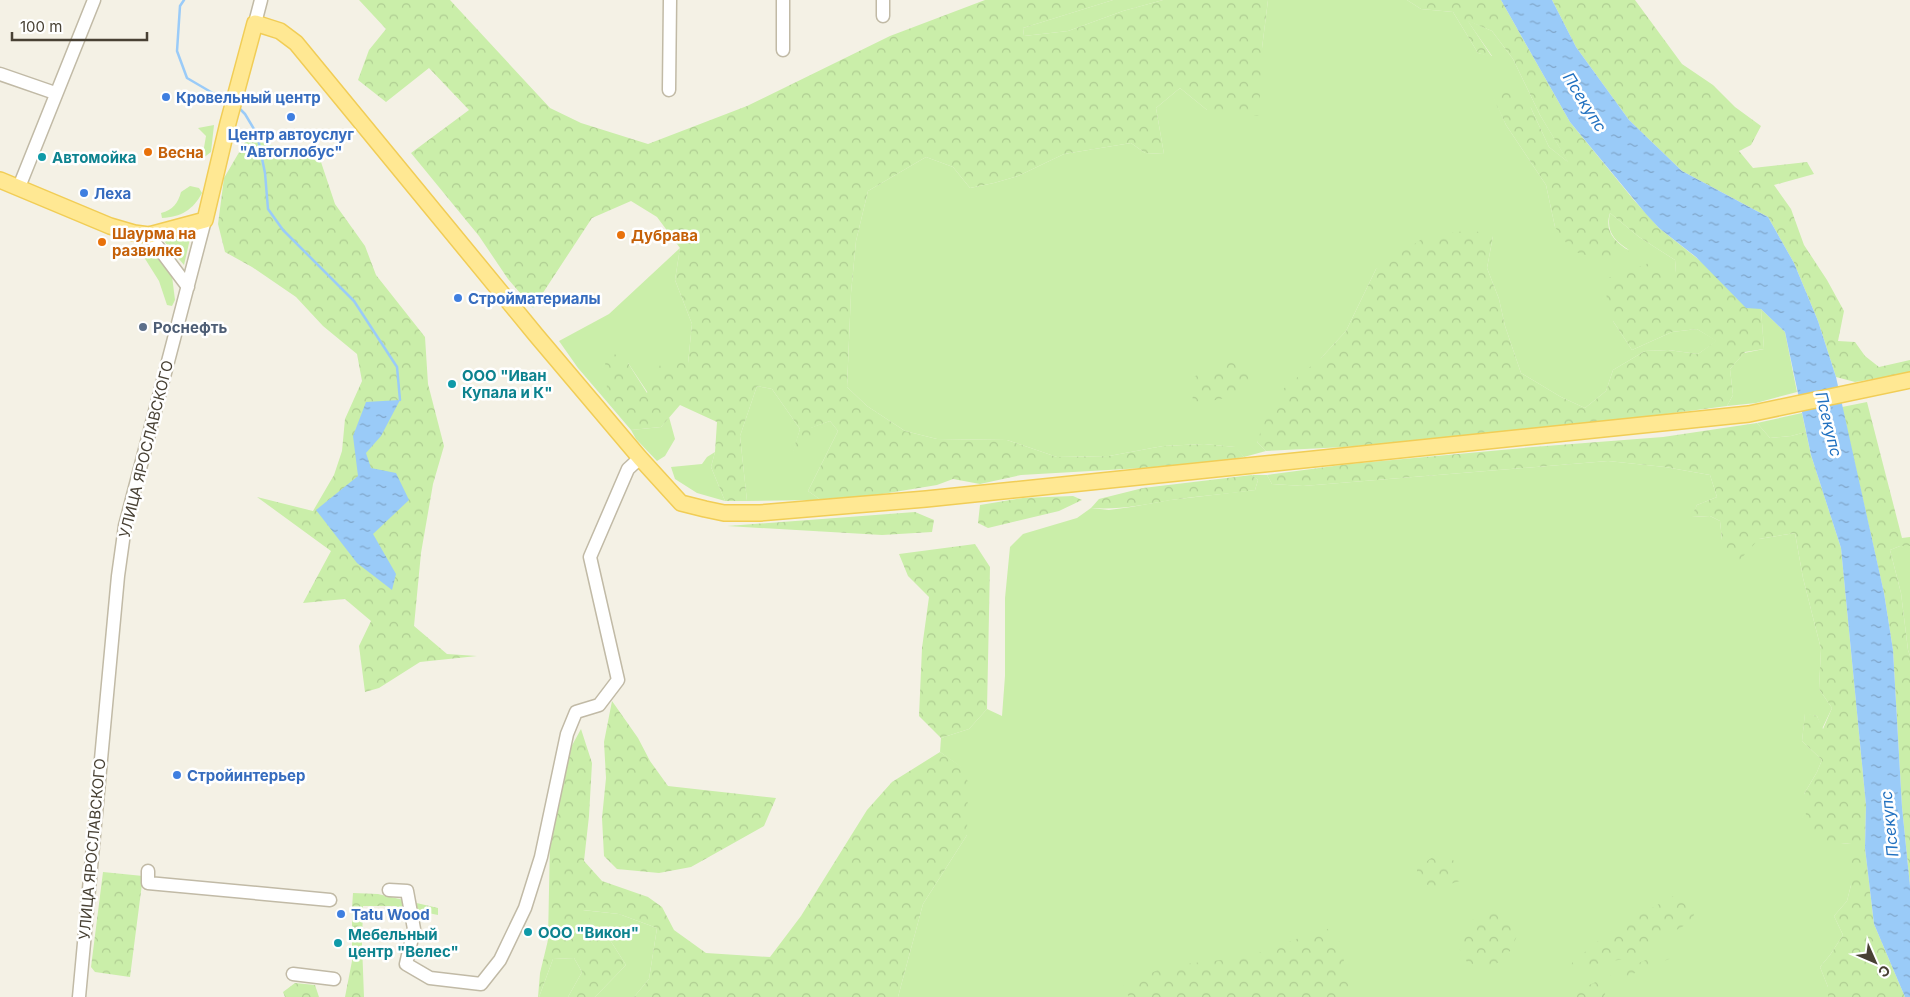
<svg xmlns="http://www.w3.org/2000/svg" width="1910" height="997" font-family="Inter,sans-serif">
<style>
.green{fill:#caeea9}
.forest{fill:url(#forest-crowns)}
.water{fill:url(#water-ripples)}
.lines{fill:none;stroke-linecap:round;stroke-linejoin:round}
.stream{stroke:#9acbf8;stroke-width:2.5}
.minor-casing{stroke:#c1baa6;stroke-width:15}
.major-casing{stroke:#f1cd56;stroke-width:18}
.minor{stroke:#fff;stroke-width:12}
.major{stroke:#ffe893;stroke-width:15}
.shop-dot{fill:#3f7fe0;stroke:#fff;stroke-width:2}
.food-dot{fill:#e8710a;stroke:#fff;stroke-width:2}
.culture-dot{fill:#0f9aa8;stroke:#fff;stroke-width:2}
.service-dot{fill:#5c6f8a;stroke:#fff;stroke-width:2}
.labels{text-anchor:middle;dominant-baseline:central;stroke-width:5;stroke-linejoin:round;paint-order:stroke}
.shop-label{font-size:15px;font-weight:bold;fill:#366cbe;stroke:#fff;text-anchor:start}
.food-label{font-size:15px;font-weight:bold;fill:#c56008;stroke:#fff;text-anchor:start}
.culture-label{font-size:15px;font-weight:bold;fill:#0d838f;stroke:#fff;text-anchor:start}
.service-label{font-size:15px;font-weight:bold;fill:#4e5e75;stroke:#fff;text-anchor:start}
.street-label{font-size:15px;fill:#484134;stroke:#fff}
.water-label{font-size:16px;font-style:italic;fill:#2171c0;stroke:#fff}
</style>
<defs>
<pattern id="forest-crowns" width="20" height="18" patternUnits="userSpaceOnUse" patternTransform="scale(1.25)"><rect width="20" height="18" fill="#caeea9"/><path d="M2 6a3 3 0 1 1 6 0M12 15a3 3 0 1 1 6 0" fill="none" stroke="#afcd92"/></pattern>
<pattern id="water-ripples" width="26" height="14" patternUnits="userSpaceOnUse" patternTransform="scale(1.25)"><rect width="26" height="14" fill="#9acbf8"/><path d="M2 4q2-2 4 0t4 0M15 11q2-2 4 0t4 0" fill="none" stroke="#80a6ca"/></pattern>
</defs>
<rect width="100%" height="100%" fill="#f4f1e5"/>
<path class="green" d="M 1113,0 L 1163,0 L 1123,11 L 1068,31 L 1024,36 L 1023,28 Z
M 1268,0 L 1407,0 L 1421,9 L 1453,12 L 1478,53 L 1492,56 L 1467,20 L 1492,31 L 1513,59 L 1540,115 L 1569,163 L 1549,147 L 1531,108 L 1491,91 L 1506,125 L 1546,185 L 1555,227 L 1629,250 C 1614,240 1606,232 1610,213 L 1639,237 L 1675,260 L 1676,273 L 1613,321 L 1632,350 L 1672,332 L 1697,329 L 1717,341 L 1698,354 L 1668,350 L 1645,351 L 1613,370 L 1606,391 L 1585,408 L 1561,397 L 1521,373 L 1505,326 L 1499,299 L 1487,268 L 1493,236 L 1376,269 L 1346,331 L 1322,357 L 1257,442 L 1266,451 L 1244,457 L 1235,447 L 1204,444 L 1163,446 L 1109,456 L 1057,457 L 1007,440 L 937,439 L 905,431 L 867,406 L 847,387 L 851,293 L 856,241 L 868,191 L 926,157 L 953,167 L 970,188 L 994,183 L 1018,176 L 1064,154 L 1131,143 L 1145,153 L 1164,154 L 1156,108 L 1180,88 L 1207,110 L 1262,48 Z
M 214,125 L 211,152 L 202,159 L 206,136 L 198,128 Z
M 190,186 L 199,188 L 202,193 C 193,210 181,217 162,218 L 161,213 C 173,210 178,203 181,192 Z
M 192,230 L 184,265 L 163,240 L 164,236 Z
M 145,248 L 152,250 L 172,276 L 175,300 L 172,306 L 167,305 L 159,281 L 142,254 Z
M 680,248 L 675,280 L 692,324 L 688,363 L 648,393 L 628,363 L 608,384 L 608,403 L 578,368 L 559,341 L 609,314 Z
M 1761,309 L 1785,332 L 1797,392 L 1756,403 L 1727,406 L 1733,395 L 1730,369 L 1744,353 L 1764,349 Z
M 757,386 L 772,389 L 800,429 L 793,453 L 810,428 L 830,421 L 838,431 L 808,491 L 821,500 L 747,501 L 740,436 Z
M 1802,413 L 1806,432 L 1791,436 L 1770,438 L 1757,423 Z
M 669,417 L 675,439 L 665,456 L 657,461 L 636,439 L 631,430 L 661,427 Z
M 715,452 L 711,467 L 725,501 L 697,493 L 675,479 L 671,467 L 702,464 L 707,457 Z
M 1608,461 L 1665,467 L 1710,475 L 1717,497 L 1697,505 L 1692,517 L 1710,516 L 1720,521 L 1722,540 L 1759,539 L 1795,533 L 1803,578 L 1821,649 L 1819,689 L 1832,708 L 1822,729 L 1817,716 L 1805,714 L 1802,741 L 1822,760 L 1817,772 L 1804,794 L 1841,843 L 1851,844 L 1851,885 L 1847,901 L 1834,916 L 1843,935 L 1830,955 L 1820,967 L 1828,987 L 1828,997 L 898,997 L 923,904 L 967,835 L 961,767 L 940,752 L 941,738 L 969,729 L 987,709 L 1002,716 L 1005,676 L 1005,598 L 1010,547 L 1023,534 L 1077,518 L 1091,508 L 1109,510 L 1131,507 L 1170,500 L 1255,490 L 1258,480 L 1252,475 L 1267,475 L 1272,484 L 1303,486 Z
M 1900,546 L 1910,546 L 1910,656 L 1908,650 L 1901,593 L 1890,550 Z
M 582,910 L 619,914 L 657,928 L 649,979 L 634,997 L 595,997 L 626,965 L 610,940 L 599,930 Z
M 574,958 L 582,972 L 568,997 L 539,997 L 553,959 Z"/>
<path class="forest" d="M 359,0 L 450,0 L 550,108 L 581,123 L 648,144 L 747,106 L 890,36 L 985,0 L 1113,0 L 1023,28 L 1024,36 L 1068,31 L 1123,11 L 1163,0 L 1268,0 L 1262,48 L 1259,116 L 1207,110 L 1180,88 L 1156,108 L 1164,154 L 1145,153 L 1131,143 L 1064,154 L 1018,176 L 994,183 L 970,188 L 953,167 L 926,157 L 868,191 L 856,241 L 851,293 L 847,387 L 867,406 L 905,431 L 937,439 L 1007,440 L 1057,457 L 1109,456 L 1163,446 L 1204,444 L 1236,447 L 1244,457 L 1216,462 L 1143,468 L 1021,475 L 980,484 L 953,479 L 937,485 L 858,498 L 821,500 L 808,491 L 838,431 L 830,421 L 811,428 L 810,443 L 792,454 L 800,429 L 772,389 L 757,386 L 740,436 L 747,501 L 725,501 L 711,467 L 715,452 L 717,422 L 680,405 L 661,427 L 631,430 L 608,403 L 604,347 L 628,363 L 647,393 L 661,363 L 688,363 L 692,324 L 675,280 L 680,248 L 657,217 L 631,201 L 592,218 L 533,308 L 508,279 L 479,236 L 411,153 L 469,110 L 429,68 L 386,102 L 358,80 L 369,50 L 386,29 Z
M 1407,0 L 1501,0 L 1570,122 L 1633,199 L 1659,228 L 1761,309 L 1764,349 L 1745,352 L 1730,369 L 1733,395 L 1727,406 L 1537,431 L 1344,447 L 1266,451 L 1257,442 L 1263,425 L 1282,390 L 1322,357 L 1346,331 L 1376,269 L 1425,237 L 1471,230 L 1493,236 L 1487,268 L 1499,299 L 1505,326 L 1521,373 L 1561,397 L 1585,408 L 1606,391 L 1613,370 L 1645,351 L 1668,350 L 1698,354 L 1716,341 L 1697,329 L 1672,332 L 1632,350 L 1613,321 L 1607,301 L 1605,279 L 1649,263 L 1676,273 L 1675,260 L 1639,237 L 1610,213 C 1604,232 1615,241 1629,251 L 1605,261 L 1572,251 L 1555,227 L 1546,185 L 1506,125 L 1490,91 L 1511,84 L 1531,108 L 1549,147 L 1568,162 L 1540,115 L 1513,59 L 1492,31 L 1468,21 L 1492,57 L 1478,53 L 1453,12 L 1421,9 Z
M 1552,0 L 1635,0 L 1682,64 L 1713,85 L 1735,107 L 1761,126 L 1751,145 L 1739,151 L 1753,168 L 1807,162 L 1814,174 L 1774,185 L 1791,209 L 1804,245 L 1827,280 L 1844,311 L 1838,341 L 1855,342 L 1865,356 L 1879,367 L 1910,360 L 1910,373 L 1855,382 L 1836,377 L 1818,321 L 1794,263 L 1768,217 L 1682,171 L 1629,120 L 1576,47 Z
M 248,137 L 321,162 L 335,204 L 365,246 L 376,275 L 425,337 L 428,384 L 444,446 L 433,484 L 421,553 L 414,626 L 447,654 L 477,656 L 420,662 L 379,688 L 365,692 L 359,646 L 371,621 L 345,599 L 303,603 L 331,551 L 257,497 L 313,511 L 334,475 L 342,451 L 345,419 L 362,381 L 357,354 L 323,326 L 296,297 L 252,267 L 225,252 L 218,224 L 224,178 Z
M 1233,358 L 1252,377 L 1241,394 L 1216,400 L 1193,402 L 1191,378 Z
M 1867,402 L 1902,538 L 1910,537 L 1910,546 L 1900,546 L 1890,550 L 1901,593 L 1908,650 L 1910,656 L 1910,886 L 1902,807 L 1893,650 L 1884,593 L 1842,407 Z
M 1757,423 L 1770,438 L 1791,436 L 1806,432 L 1811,455 L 1841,548 L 1866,805 L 1865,848 L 1874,924 L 1905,997 L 1828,997 L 1828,987 L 1820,967 L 1830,955 L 1843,935 L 1834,916 L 1847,901 L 1851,885 L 1851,844 L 1841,843 L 1826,852 L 1807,827 L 1804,794 L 1817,772 L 1822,760 L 1802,741 L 1805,713 L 1817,716 L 1823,729 L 1832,708 L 1819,689 L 1821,649 L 1803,578 L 1795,533 L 1759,539 L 1736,564 L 1722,540 L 1720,521 L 1710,516 L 1691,517 L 1697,505 L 1717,497 L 1710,475 L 1665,467 L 1608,461 L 1303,486 L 1272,484 L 1267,475 L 1349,464 L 1533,447 L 1663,437 Z
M 1252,475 L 1258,480 L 1255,490 C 1227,494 1199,496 1171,500 C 1144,505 1118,510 1091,508 L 1099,499 L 1143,488 Z
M 1073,496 L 1082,500 L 1059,511 L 988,528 L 978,523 L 980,505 L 1023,498 Z
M 915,512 L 934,520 L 932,532 L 882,535 L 727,526 Z
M 975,544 L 990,567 L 987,709 L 969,729 L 941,738 L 919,716 L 922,648 L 929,597 L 908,576 L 899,554 Z
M 612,701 L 638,738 L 650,761 L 668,786 L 776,798 L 764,826 L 691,867 L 659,873 L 617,869 L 604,856 L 602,818 L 606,778 L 604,742 Z
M 581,729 L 592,763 L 589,816 L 584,861 L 602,881 L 648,897 L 662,907 L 674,930 L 706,953 L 770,957 L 801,916 L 867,810 L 892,782 L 940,752 L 962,767 L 968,782 L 967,835 L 923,904 L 898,997 L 634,997 L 649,979 L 657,928 L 619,914 L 583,910 L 599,930 L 610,940 L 626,965 L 595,997 L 568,997 L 582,972 L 574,958 L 553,959 L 539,997 L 538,997 L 540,973 L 548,940 L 550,840 L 570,749 Z
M 1437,854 L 1457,862 L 1460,881 L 1433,889 L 1417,877 L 1417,868 Z
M 103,872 L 143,876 L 130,977 L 95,972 L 91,967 Z
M 353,893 L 378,894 L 438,908 L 438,915 L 394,906 L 363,906 L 362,944 L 364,997 L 345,997 L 352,961 L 352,908 Z
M 1678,893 L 1694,899 L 1694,915 L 1687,924 L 1666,936 L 1635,957 L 1568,969 L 1572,963 L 1604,936 Z
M 1503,909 L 1520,928 L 1511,950 L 1489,971 L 1467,962 L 1458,946 L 1473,919 Z
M 1326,928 L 1338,937 L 1349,981 L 1345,997 L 1129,997 L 1123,985 L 1167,966 L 1248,957 Z
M 1666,951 L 1674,957 L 1608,984 L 1604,997 L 1562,997 Z
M 295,983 L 315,985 L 319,997 L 285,997 L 283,992 Z"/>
<path class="water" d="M 1501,0 L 1552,0 L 1576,47 L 1629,120 L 1682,171 L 1768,217 L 1794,263 L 1818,321 L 1836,377 L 1884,593 L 1893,650 L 1902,807 L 1910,886 L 1910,997 L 1905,997 L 1874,924 L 1865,848 L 1866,805 L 1841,548 L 1811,455 L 1785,332 L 1761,309 L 1746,308 L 1696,257 L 1659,228 L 1646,214 L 1570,122 Z
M 400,400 L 381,436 L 366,453 L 371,468 L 396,473 L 409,500 L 373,534 L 396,574 L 392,590 L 357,563 L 316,510 L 358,476 L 353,436 L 366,402 Z"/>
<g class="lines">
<path class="stream" d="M 184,0 L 180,6 L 177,51 L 187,78 L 228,102
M 239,108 L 245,114 L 257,134 L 265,173 L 268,209 L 283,230 L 354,301 L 397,367 L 400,400"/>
<defs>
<path id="minor" d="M 783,0 L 783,50
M 883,16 L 883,0
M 255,23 L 261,0
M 0,74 L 55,93
M 669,90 L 670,0
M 19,187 L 94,0
M 149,235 L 188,287
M 148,871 L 148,883 L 330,900
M 389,890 L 407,891 L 414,929 L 406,964 L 430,978 L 481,984 L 500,960 L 525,908 L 541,857 L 567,734 L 576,712 L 599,705 L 618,680 L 590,557 L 628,469 L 640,458
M 293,974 L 334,979
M 79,997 L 118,576 L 125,526 L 205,220"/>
<path id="major" d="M 0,180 L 110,226 L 134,233 L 149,235 L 205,220 L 228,123 L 255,23 L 280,31 L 296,43 L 536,335 L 640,458 L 681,503 L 705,509 L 724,513 L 760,513 L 926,499 L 1749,414 L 1910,380"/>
</defs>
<use href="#minor" class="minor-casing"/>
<use href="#major" class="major-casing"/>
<use href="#minor" class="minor"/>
<use href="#major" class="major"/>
</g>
<g class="shop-dot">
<circle cx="166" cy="97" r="5"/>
<circle cx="291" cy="117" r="5"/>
<circle cx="84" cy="193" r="5"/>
<circle cx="458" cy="298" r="5"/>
<circle cx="177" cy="775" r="5"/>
<circle cx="341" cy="914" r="5"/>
</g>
<g class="food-dot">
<circle cx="148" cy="152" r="5"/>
<circle cx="621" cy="235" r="5"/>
<circle cx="102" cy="242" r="5"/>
</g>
<g class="culture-dot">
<circle cx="42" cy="157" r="5"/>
<circle cx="452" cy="384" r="5"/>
<circle cx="528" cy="932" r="5"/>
<circle cx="338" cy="943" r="5"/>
</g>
<circle class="service-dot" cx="143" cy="327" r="5"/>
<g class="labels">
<g class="shop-label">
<text x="176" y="97">Кровельный центр</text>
<text x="291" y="134" text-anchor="middle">Центр автоуслуг<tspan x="291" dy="17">"Автоглобус"</tspan></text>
<text x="94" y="193">Леха</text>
<text x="468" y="298">Стройматериалы</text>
<text x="187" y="775">Стройинтерьер</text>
<text x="351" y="914">Tatu Wood</text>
</g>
<g class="food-label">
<text x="158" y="152">Весна</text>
<text x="112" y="233">Шаурма на<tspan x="112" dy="17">развилке</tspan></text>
<text x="631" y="235">Дубрава</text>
</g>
<g class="culture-label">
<text x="52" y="157">Автомойка</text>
<text x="462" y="375">ООО "Иван<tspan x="462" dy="17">Купала и К"</tspan></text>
<text x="538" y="932">ООО "Викон"</text>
<text x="348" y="934">Мебельный<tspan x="348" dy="17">центр "Велес"</tspan></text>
</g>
<g class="service-label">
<text x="153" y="327">Роснефть</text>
</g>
<g class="street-label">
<text transform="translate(146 449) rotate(-76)">УЛИЦА ЯРОСЛАВСКОГО</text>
<text transform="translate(92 849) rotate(-85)">УЛИЦА ЯРОСЛАВСКОГО</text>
</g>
<g class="water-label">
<text transform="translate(1585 102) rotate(58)">Псекупс</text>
<text transform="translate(1829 424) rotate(76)">Псекупс</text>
<text transform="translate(1889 824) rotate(-96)">Псекупс</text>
</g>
</g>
<g transform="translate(1875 962) rotate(135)" stroke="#ffffff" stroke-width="4" paint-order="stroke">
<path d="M0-4L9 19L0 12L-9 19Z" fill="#484134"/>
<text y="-8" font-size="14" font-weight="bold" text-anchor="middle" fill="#484134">С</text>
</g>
<path d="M12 32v8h135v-8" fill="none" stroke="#484134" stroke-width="2.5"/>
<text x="20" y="32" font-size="15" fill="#484134" stroke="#ffffff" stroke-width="4" paint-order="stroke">100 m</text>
</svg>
